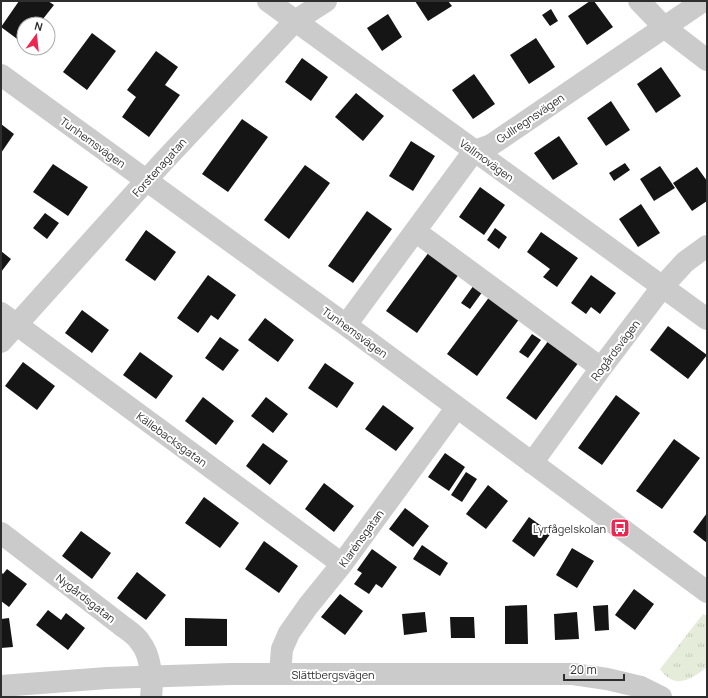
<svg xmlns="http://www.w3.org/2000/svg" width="708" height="698" font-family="Manrope,sans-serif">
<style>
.grass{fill:url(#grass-tufts)}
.building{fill:#151515}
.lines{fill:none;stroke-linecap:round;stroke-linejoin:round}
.minor{stroke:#cbcbcb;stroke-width:22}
.labels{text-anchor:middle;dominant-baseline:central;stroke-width:4;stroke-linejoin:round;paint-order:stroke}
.street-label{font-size:11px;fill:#2e2e2e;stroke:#fff}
.poi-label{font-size:11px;fill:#2e2e2e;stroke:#fff;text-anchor:end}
</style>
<defs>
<pattern id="grass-tufts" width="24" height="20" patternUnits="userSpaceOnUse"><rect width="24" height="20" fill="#e6ecda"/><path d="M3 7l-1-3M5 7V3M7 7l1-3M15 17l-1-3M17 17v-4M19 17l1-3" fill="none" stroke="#c6cbbb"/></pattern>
</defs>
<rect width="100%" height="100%" fill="#fff"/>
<path class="grass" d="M 703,614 L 707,616 L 707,667 C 691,680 674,690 660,669 Z"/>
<path class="building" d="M 19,1 L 48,1 L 54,5 L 39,24 L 24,24 L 24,44 L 1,27 Z
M 415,1 L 448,1 L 452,6 L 428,21 Z
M 590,1 L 594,1 L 613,27 L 587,45 L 568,16 Z
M 551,9 L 558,21 L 550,26 L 542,15 Z
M 388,14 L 402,37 L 382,51 L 367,28 Z
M 92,33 L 116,51 L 87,90 L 63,72 Z
M 536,38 L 555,67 L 529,84 L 510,55 Z
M 156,51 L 178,67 L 165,85 L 180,95 L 149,137 L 122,117 L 136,97 L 127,90 Z
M 302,58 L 328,77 L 311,101 L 285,82 Z
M 661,67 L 681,96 L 656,113 L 637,84 Z
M 474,74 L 495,104 L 473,119 L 452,90 Z
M 356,93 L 384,116 L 363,141 L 335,117 Z
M 611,101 L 630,130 L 606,146 L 587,118 Z
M 242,119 L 268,137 L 228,192 L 202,174 Z
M 1,124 L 14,134 L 1,153 Z
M 559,136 L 578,164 L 553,180 L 534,153 Z
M 411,141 L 435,156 L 413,191 L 389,176 Z
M 625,163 L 630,170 L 614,181 L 609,173 Z
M 53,164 L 88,187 L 68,216 L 33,192 Z
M 305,165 L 330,183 L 289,239 L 264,220 Z
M 660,166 L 675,188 L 654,201 L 640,179 Z
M 697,167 L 707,181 L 707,201 L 692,211 L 673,183 Z
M 480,187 L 505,205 L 484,235 L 459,217 Z
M 641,204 L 660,233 L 638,247 L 619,219 Z
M 367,211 L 392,229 L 353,283 L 328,266 Z
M 45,213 L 59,223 L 47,239 L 33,228 Z
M 495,228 L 507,237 L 499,249 L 487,240 Z
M 146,230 L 176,252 L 155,281 L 125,260 Z
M 541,232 L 578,258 L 557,287 L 543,277 L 550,269 L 527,252 Z
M 1,251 L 11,259 L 1,272 Z
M 429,252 L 459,274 L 417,333 L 386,311 Z
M 208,275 L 236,295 L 218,320 L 211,315 L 198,333 L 177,318 Z
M 591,275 L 616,293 L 600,314 L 591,307 L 586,314 L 571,303 Z
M 474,285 L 483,291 L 470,309 L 461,303 Z
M 490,296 L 520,318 L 477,376 L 447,354 Z
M 82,310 L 109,330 L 92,353 L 65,333 Z
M 265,318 L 294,340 L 278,362 L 248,340 Z
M 668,326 L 707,355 L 688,379 L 650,350 Z
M 532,334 L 541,340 L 528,358 L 519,352 Z
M 220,337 L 239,350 L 223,371 L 205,358 Z
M 549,340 L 579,362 L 536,420 L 506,398 Z
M 140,352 L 173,376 L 156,399 L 123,375 Z
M 23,362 L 55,386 L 37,410 L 5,386 Z
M 325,363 L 354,383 L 337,408 L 308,388 Z
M 616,395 L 640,413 L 602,465 L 578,448 Z
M 203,397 L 234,421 L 216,445 L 185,421 Z
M 266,397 L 288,414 L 273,433 L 251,416 Z
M 383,405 L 414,428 L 396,451 L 365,429 Z
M 674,439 L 700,458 L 662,509 L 636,491 Z
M 263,443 L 288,461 L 270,485 L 246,466 Z
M 445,453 L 465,467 L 449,491 L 428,477 Z
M 466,472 L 477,479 L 462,502 L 451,495 Z
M 324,483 L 354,506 L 334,532 L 305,509 Z
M 488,485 L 508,501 L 486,529 L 466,514 Z
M 204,497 L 239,523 L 220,548 L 185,523 Z
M 405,508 L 429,526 L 413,547 L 389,529 Z
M 707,513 L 707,543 L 693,532 Z
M 529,517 L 551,533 L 534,557 L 512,541 Z
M 81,531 L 111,553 L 92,579 L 62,556 Z
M 264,541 L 298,566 L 279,593 L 245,569 Z
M 422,545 L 448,563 L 440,576 L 413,559 Z
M 572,548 L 594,561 L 577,588 L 556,575 Z
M 372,549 L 397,567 L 382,588 L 376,584 L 369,594 L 354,584 L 362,573 L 357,570 Z
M 7,569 L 27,584 L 9,607 L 1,601 L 1,572 L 3,574 Z
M 137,572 L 166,595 L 146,620 L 117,598 Z
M 634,589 L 654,604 L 635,630 L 615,615 Z
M 340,594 L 363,611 L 345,635 L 321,617 Z
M 527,605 L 528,644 L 505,644 L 505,606 Z
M 608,605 L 609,630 L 595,631 L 593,606 Z
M 48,610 L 61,620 L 66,613 L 85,628 L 68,650 L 36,625 Z
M 425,612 L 427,632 L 404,635 L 402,614 Z
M 577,612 L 579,639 L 555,640 L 554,614 Z
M 450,617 L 474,617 L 475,638 L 451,638 Z
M 9,618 L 13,647 L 1,648 L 1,619 Z
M 185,618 L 227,619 L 227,646 L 185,646 Z"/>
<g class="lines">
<path class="minor" d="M 268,1 L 707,319
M 639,1 L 664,27 L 707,60
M 1,75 L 346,325 L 707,592
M 415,231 L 601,368
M 1,313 L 342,564
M 346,325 L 474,151 L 491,145 L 703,1
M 1,342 L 162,163 L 295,21 L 326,1
M 532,463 L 601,368 L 663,286 L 685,262 L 707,246
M 1,533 L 121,625 C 127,630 136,635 140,642 C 151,655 153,681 151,697
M 280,673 L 282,649 L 289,633 L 308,606 L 342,564 L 457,407
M 1,686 L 107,678 L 231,674 L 573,674 L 607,679 L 641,687 L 661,697"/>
</g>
<defs>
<symbol id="bus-square" viewBox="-11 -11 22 22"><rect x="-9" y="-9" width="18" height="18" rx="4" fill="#ee2751" stroke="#fff"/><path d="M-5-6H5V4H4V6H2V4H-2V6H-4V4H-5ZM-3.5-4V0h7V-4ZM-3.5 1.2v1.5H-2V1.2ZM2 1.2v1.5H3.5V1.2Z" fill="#fff"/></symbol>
</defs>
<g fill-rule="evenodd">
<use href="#bus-square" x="609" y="517" width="22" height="22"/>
</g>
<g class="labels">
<g class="street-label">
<text transform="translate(530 118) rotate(-34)">Gullregnsvägen</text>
<text transform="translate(93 142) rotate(36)">Tunhemsvägen</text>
<text transform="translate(487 160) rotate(36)">Vallmovägen</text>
<text transform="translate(159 167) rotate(-48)">Forstenagatan</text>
<text transform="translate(355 332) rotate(36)">Tunhemsvägen</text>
<text transform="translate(615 350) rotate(-53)">Rogårdsvägen</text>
<text transform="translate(172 439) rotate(36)">Källebacksgatan</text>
<text transform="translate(361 538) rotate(-54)">Klarénsgatan</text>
<text transform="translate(86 598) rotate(38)">Nygårdsgatan</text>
<text x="333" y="674">Slättbergsvägen</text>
</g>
<g class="poi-label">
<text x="606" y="528">Lyrfågelskolan</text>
</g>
</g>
<rect width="708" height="698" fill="none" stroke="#2e2e2e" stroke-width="4"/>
<g transform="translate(36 36) rotate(15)"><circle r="19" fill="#ffffff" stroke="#ababab"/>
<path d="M0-3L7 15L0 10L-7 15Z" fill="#ee2751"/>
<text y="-6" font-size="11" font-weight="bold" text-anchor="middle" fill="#2e2e2e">N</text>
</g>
<path d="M564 674v6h60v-6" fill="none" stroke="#2e2e2e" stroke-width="2"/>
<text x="570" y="674" font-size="12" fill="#2e2e2e" stroke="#ffffff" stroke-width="3" paint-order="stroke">20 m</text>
</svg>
